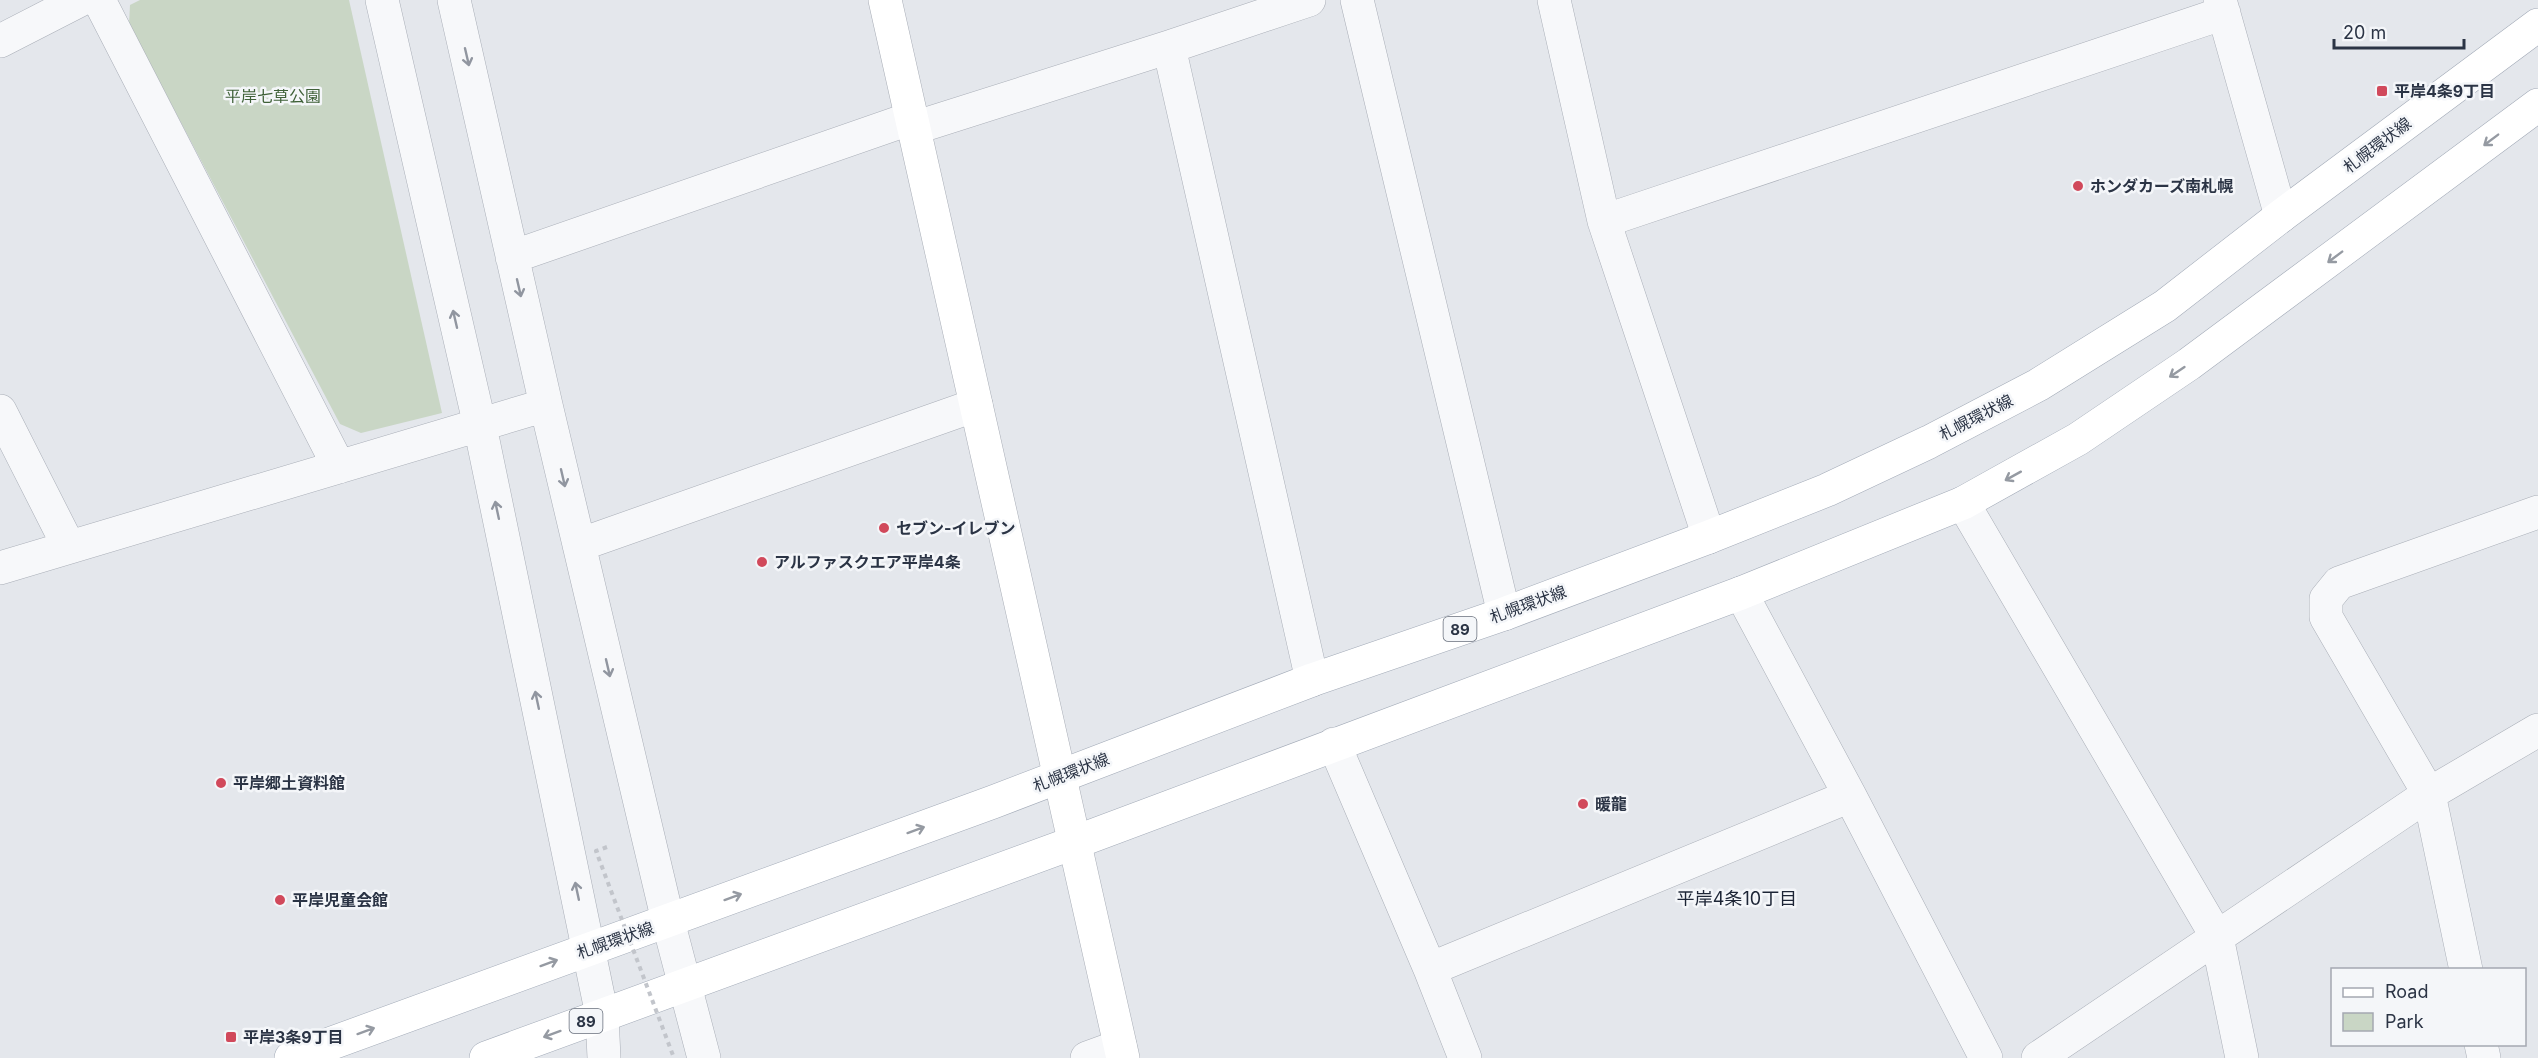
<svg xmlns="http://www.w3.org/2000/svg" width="2538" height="1058" font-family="Inter,'Noto Sans JP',sans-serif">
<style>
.green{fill:#c9d6c5}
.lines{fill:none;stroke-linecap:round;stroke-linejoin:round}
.street-casing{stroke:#a9aeb7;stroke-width:34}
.secondary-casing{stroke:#a9aeb7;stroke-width:34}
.primary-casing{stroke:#a3abb8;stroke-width:34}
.street{stroke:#f7f8fa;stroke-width:33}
.secondary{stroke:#fff;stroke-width:33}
.primary{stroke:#fff;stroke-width:33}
.path-bridge{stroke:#c2c5cb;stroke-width:4;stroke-dasharray:4.5 4.5;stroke-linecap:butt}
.oneway{stroke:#9196a0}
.oneway2{stroke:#959aa2}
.poi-dot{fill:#d1495b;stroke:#f4f6f9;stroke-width:2}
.labels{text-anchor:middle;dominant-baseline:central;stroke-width:5;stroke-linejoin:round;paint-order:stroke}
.shield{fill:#f4f6f9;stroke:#676e7b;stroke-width:1.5}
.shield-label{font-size:15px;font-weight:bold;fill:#2b3445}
.poi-label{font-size:16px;font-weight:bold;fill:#2b3445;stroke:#f4f6f9;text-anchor:start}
.park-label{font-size:16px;fill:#3f6138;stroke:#f4f6f9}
.street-label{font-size:16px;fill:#2b3445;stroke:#f4f6f9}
.neighbourhood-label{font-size:18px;fill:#1d2536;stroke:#f4f6f9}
</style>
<rect width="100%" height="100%" fill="#e4e7ec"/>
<path class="green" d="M 140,0 L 349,0 L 442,413 L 361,433 L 340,424 L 129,24 L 130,5 Z"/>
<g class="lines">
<defs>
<path id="street" d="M 99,0 L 339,467
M 382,0 L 480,426 L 602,1015 L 604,1058
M 454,0 L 546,405 L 668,921 L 704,1058
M 1357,0 L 1504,614
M 1554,0 L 1604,221 L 1709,537
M 2220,0 L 2281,216
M 0,41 L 80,0
M 1169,47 L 1312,680
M 914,128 L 1169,47 L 1309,0
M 1604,221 L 2224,13
M 512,257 L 912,118
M 0,411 L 69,547
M 1963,503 L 2217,937 L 2242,1058
M 579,545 L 976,405
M 0,568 L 546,405
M 1741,593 L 1850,796 L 1986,1058
M 1334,744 L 1430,969 L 1465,1058
M 1430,969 L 1850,796
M 2466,970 L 2429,794 L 2326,617 L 2326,599 L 2339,583 L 2538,512
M 2481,1044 L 2484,1058
M 1087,1058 L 1120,1046
M 2038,1058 L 2429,794 L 2538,730"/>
<path id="secondary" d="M 885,0 L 1123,1058"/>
<path id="primary" d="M 291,1058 L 993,802 L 1312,680 L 1504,614 L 1709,537 L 1827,490 L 1929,442 L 2038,385 L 2165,306 L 2281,216 L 2538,25
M 486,1058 L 1073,843 L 1741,593 L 1963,503 L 2078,439 L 2189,364 L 2538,105"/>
</defs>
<use href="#street" class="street-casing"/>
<use href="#secondary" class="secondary-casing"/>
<use href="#primary" class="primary-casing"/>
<use href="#street" class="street"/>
<use href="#secondary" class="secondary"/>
<use href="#primary" class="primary"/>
<path class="path-bridge" d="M 607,847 L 596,851 L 674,1058"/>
</g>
<defs><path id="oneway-shaft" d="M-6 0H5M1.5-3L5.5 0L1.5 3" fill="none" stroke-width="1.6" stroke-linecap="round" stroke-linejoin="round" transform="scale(1.5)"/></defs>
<g class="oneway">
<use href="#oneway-shaft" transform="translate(467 57) rotate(77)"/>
<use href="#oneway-shaft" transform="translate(519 288) rotate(77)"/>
<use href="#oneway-shaft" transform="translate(455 319) rotate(-103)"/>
<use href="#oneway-shaft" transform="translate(563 478) rotate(77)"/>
<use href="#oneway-shaft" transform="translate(497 510) rotate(-102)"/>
<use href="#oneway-shaft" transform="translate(608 668) rotate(77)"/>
<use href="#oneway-shaft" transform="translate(537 700) rotate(-102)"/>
<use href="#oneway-shaft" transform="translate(577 891) rotate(-102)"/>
</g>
<g class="oneway2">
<use href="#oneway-shaft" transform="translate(2491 140) rotate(143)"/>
<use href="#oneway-shaft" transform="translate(2335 257) rotate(143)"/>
<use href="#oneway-shaft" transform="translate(2177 372) rotate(146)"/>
<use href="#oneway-shaft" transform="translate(2013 476) rotate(151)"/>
<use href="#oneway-shaft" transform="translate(916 830) rotate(-20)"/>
<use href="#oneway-shaft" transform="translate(733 897) rotate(-20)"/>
<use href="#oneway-shaft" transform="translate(549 963) rotate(-20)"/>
<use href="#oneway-shaft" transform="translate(366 1031) rotate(-20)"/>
<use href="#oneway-shaft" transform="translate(552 1034) rotate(160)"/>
</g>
<g class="poi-dot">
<rect x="2376" y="85" width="12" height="12" rx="3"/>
<circle cx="2078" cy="186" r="6"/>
<circle cx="884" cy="528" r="6"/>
<circle cx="762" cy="562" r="6"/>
<circle cx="221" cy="783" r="6"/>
<circle cx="1583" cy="804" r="6"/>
<circle cx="280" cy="900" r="6"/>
<rect x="225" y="1031" width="12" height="12" rx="3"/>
</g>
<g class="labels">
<g class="shield">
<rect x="1443.5" y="617" width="33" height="24" rx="4.5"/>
<rect x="569.5" y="1009" width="33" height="24" rx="4.5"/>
</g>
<g class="shield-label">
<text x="1460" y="629">89</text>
<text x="586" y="1021">89</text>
</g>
<g class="poi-label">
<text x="2394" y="91">平岸4条9丁目</text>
<text x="2090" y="186">ホンダカーズ南札幌</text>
<text x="896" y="528">セブン-イレブン</text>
<text x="774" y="562">アルファスクエア平岸4条</text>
<text x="233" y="783">平岸郷土資料館</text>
<text x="1595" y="804">暖龍</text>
<text x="292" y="900">平岸児童会館</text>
<text x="243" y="1037">平岸3条9丁目</text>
</g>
<g class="park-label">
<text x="273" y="96">平岸七草公園</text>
</g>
<g class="street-label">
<text transform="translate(2377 145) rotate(-37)">札幌環状線</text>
<text transform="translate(1976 417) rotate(-27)">札幌環状線</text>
<text transform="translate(1528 604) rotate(-20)">札幌環状線</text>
<text transform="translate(1071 772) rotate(-21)">札幌環状線</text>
<text transform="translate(615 940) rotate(-19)">札幌環状線</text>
</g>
<g class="neighbourhood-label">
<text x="1737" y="898">平岸4条10丁目</text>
</g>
</g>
<rect x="2331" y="968" width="195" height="78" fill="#f4f6f9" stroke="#a4a8b1" stroke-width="1.5"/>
<rect x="2343" y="988" width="30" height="9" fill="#ffffff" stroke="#a4a8b1" stroke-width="1.5"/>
<text x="2385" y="998" font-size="18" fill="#2b3445">Road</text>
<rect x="2343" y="1013" width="30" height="18" fill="#c9d6c5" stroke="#a4a8b1" stroke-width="1.5"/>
<text x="2385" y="1028" font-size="18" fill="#2b3445">Park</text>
<path d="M2334 39v9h130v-9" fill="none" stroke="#2b3445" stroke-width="3"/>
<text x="2343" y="39" font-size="18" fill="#2b3445" stroke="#f4f6f9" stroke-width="4.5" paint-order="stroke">20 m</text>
</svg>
